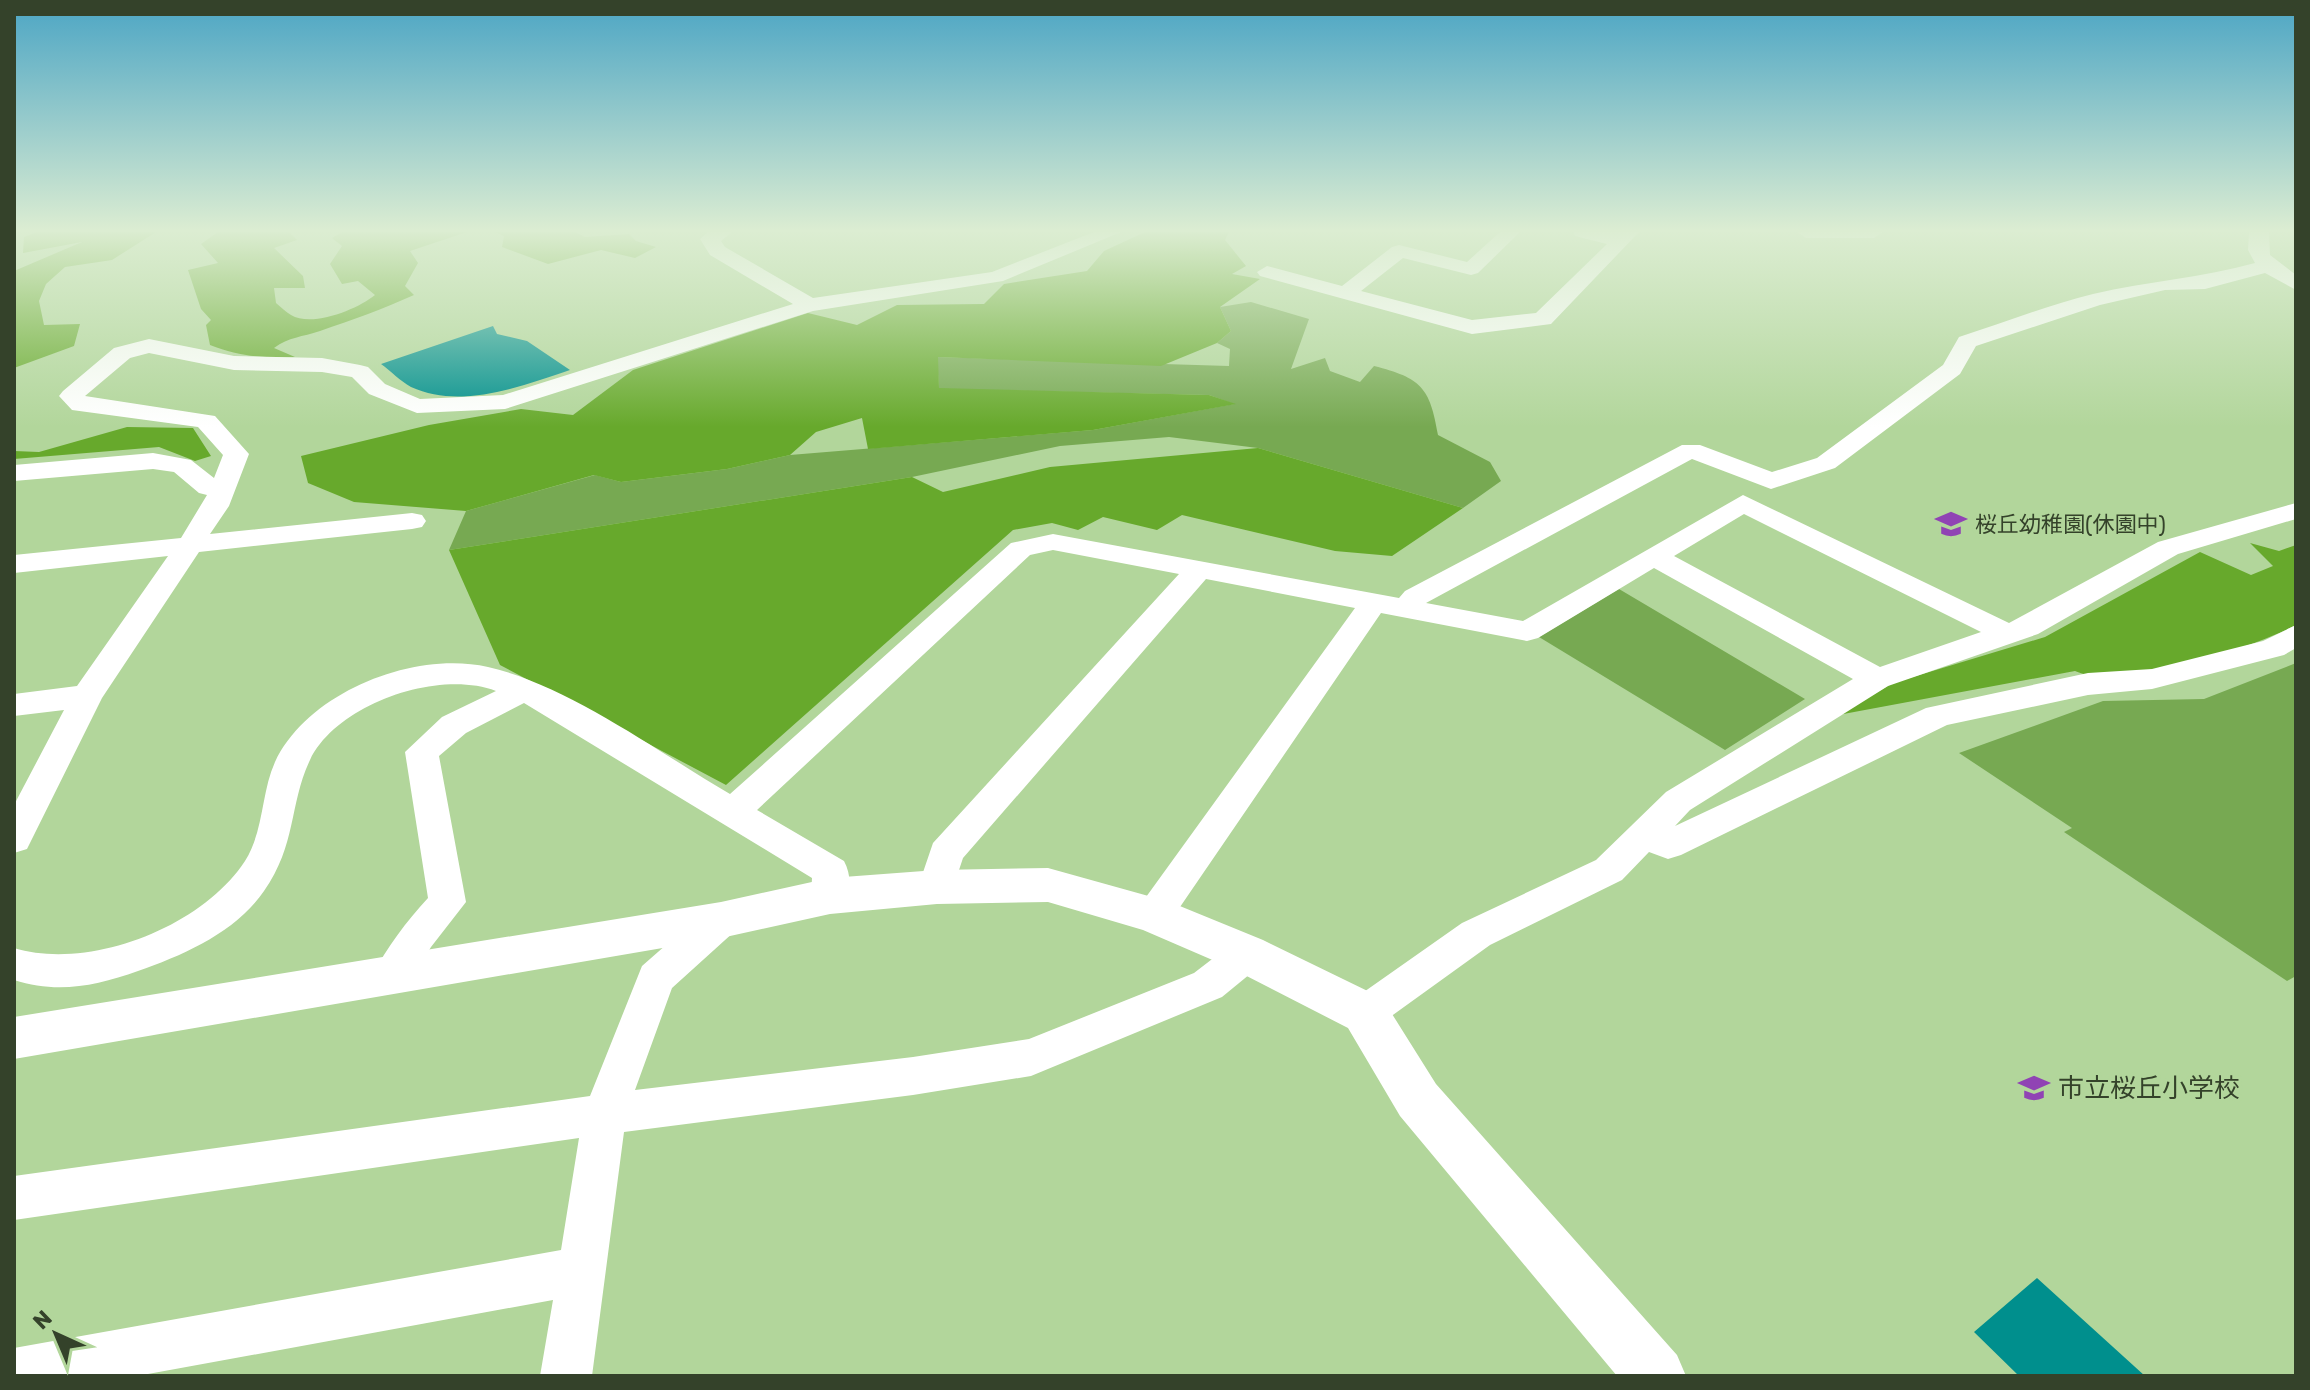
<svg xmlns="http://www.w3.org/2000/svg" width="2310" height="1390" font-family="Rubik,'Noto Sans JP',sans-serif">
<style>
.green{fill:#77a952}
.forest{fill:#67a92c}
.water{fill:#008f8d}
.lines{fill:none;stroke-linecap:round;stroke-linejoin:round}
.minor{fill:#fff;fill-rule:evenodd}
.tertiary{fill:#fff;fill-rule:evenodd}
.labels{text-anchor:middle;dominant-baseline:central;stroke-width:7;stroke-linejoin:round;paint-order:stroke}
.poi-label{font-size:22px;fill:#34422a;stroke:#b2d69b;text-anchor:start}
.near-poi-label{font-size:26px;fill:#34422a;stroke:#b2d69b;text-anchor:start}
</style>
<rect width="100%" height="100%" fill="#b2d69b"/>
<path class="green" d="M 1251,302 L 1309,319 L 1291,369 L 1325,358 L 1330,371 L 1360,382 L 1374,366 C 1421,378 1430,387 1438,435 L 1490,462 L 1501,481 L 1463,508 L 1258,448 L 1169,437 L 1060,446 L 912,477 L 449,550 L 466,511 L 595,475 L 621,482 L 727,469 L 790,455 L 1093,430 L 1234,404 L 1209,395 L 939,389 L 937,357 L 1229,366 L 1230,349 L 1217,343 L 1231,331 L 1220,307 Z
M 1619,589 L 1805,699 L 1725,750 L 1539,637 Z
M 2296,663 L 2296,976 L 2287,981 L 2064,832 L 2072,828 L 1959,753 L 2103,701 L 2204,699 Z"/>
<path class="forest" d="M 37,232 L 156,232 L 112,260 L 65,267 L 46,284 L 39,301 L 44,325 L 80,324 L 74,346 L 14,368 L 14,271 L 82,242 L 23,253 L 24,237 Z
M 218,232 L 289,232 L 297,240 L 274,248 L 303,276 L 305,288 L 274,288 L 276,303 C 281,307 286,312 291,315 C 312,328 358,309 375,295 L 358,281 L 342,284 L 330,264 L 342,246 L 332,238 L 342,232 L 467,232 L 410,251 L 418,263 L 405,286 L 414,295 C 383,309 352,320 320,331 C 302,337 289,337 274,348 L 295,357 C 264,358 240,357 210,345 L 206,325 L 211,320 L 201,309 L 188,270 L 218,263 L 201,244 Z
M 495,232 L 575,232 L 585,237 L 629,234 L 636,241 L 656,247 L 635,258 L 601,250 L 548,264 L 502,247 L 504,236 Z
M 1145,232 L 1229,232 L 1225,240 L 1246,266 L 1232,274 L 1260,279 L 1220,307 L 1231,331 L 1217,343 L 1161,366 L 938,357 L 939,388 L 1209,395 L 1236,404 L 1093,430 L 868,449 L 862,418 L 816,432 L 790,455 L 727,469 L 621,482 L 594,475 L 466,511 L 354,502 L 308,483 L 301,456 L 429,425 L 521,409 L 573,415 L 633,370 L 808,313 L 857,325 L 897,305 L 984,304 L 1004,284 L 1087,271 L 1104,251 Z
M 127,427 L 193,428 L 211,456 L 195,461 L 159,447 L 14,459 L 14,451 L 39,452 Z
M 1258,448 L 1463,508 L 1392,556 L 1335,551 L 1182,515 L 1157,530 L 1103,517 L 1078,530 L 1052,523 L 1013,530 L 726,785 L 500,665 L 449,550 L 912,477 L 943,492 L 1050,467 Z
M 2250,543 L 2279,551 L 2296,545 L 2296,625 C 2251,648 2121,692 2075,671 L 1838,715 L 1893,683 L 2045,637 L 2200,552 L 2251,575 L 2273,566 Z"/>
<path class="water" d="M 493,326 L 497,334 L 527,341 L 570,370 C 522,386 461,410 411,387 C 400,381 391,371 381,364 Z
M 2037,1278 L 2145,1376 L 2019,1376 L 1974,1332 Z"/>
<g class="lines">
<path class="minor" d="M 708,232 L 732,232 L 721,241 L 725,247 L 813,298 L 992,272 L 1094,232 L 1121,232 L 1003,281 L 813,311 L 505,409 L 417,413 L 369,394 L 352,377 L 322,372 L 234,370 L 149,353 L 130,358 L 85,396 L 215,416 L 249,454 L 229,506 L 210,534 L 412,513 L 422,515 L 426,521 L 422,527 L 412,529 L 199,552 L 102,698 L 27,849 L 14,853 L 14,805 L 64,710 L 14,716 L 14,694 L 77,686 L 168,556 L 14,573 L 14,555 L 181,538 L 207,495 L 199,493 L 174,472 L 153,469 L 14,481 L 14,465 L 153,453 L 191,460 L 214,478 L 223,455 L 198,427 L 72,410 L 59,396 L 63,391 L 114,348 L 149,339 L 234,356 L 322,358 L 360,365 L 368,367 L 385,384 L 420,399 L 503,395 L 793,304 L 710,255 L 700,239 Z
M 1500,232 L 1520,232 L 1478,273 L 1471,275 L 1403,258 L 1361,291 L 1472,320 L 1536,313 L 1607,244 L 1575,236 L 1573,232 L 1639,232 L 1551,324 L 1472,334 L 1260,276 L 1257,272 L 1267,266 L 1342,286 L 1392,247 L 1399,245 L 1467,262 Z
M 1797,232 L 1883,232 L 1874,238 L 1806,238 Z
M 2249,232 L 2269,232 L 2270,255 L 2296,275 L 2296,290 L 2265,273 L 2205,289 L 2165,290 L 2100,305 L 1976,346 L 1960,374 L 1835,468 L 1771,489 L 1692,459 L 1426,603 L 1523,621 L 1743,495 L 2009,623 L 2158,542 L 2296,503 L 2296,519 L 2178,554 L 2038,634 L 1888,686 L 1690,810 L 1675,826 L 1926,708 L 2088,673 L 2152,669 L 2263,641 L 2296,625 L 2296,648 L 2284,655 L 2152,689 L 2088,695 L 1947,725 L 1681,855 L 1668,859 L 1649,852 L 1622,880 L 1490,945 L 1379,1025 L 1365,1030 L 1351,1025 L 1345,1013 L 1351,1001 L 1462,923 L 1596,860 L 1666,792 L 1853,679 L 1654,568 L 1538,638 L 1527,641 L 1381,613 L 1167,926 L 1154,930 L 1141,926 L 1135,915 L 1141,904 L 1355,608 L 1206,579 L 963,858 L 950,897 L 937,902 L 924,897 L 918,887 L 933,843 L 1179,574 L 1053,550 L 1030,555 L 757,810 L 844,861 C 852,876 851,892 843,906 L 830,911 L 817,906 L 811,896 L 812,878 L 524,703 L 466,733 L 439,756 L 466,902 L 431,947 L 406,988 L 392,993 L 378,988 L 372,976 C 387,947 406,922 428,898 L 405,752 L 442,717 L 496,691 C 438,669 337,704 310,760 C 289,804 297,844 264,891 C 236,932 184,955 138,971 C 96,986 57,994 14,980 L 14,948 C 89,971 202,927 245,861 C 264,831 261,793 275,762 C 308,692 414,650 488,667 C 568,685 658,752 730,794 L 1011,543 L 1053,534 L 1399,598 L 1405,591 L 1682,445 L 1700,445 L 1772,472 L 1817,458 L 1943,365 L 1959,337 C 2003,323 2048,305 2093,294 C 2148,281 2202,278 2255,263 L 2248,250 ZM 1744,514 L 1981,632 L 1880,667 L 1674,556 Z
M 721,905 L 735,909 L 740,920 L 735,931 L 672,988 L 635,1090 L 913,1057 L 1029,1039 L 1194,973 L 1233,943 L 1247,938 L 1261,943 L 1267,954 L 1261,965 L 1222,997 L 1031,1076 L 913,1095 L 624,1132 L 592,1376 L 540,1376 L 553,1300 L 137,1376 L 14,1376 L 14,1348 L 561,1250 L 579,1138 L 14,1220 L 14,1176 L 590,1096 L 642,966 L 707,909 Z"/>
<path class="tertiary" d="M 1048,868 L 1170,902 L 1263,940 L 1382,998 L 1436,1084 L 1677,1355 L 1686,1376 L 1617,1376 L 1400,1116 L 1348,1028 L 1231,968 L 1143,930 L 1048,902 L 937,904 L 830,914 L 721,938 L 14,1059 L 14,1017 L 721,902 L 830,878 L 937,870 Z"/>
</g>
<linearGradient id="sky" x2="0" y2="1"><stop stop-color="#4ba5c4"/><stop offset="0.54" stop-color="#dcedd2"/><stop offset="1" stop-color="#dcedd2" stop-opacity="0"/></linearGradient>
<rect width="2310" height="427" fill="url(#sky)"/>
<defs>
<symbol id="school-bare" viewBox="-9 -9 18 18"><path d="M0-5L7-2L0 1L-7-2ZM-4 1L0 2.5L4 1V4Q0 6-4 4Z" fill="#9043b4" stroke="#b2d69b" stroke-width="2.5" paint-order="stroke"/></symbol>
</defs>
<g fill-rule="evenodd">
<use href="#school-bare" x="1929" y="502" width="44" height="44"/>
<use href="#school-bare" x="2012" y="1066" width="44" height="44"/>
</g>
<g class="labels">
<g class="poi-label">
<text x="1975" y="524">桜丘幼稚園(休園中)</text>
</g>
<g class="near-poi-label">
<text x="2058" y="1088">市立桜丘小学校</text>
</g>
</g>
<rect width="2310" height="1390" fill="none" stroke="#34422a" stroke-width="32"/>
<g transform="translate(56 1334) rotate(316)" stroke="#b2d69b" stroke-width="6" paint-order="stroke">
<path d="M0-6L14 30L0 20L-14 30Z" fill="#34422a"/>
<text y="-12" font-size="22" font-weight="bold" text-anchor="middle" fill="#34422a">N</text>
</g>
</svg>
